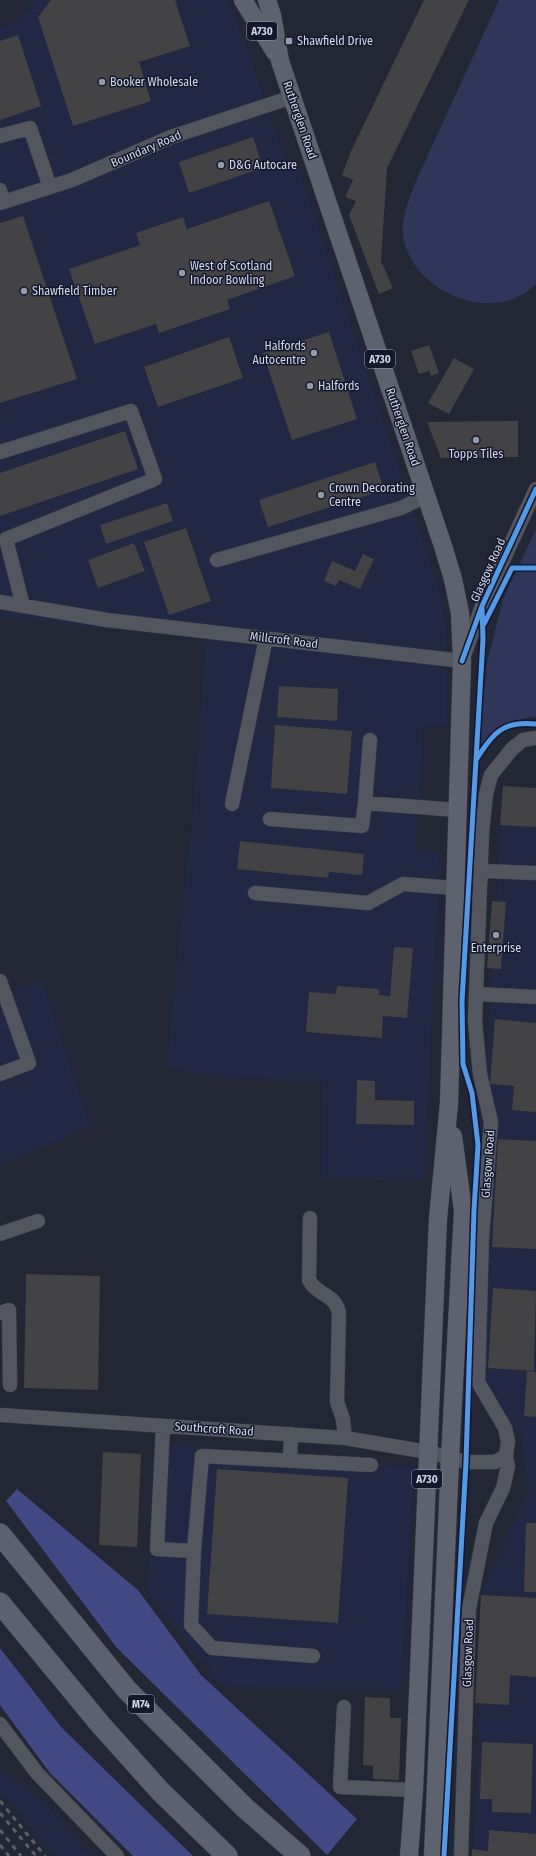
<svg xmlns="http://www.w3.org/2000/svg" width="536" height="1856" font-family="'Fira Sans Condensed',sans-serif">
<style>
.built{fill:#222743}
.green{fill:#2f3659}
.forest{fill:#404983}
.building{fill:#434245}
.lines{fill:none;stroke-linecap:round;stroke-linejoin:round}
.minor-casing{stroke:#3e404c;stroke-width:15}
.major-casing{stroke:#3e404c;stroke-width:19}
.highway-casing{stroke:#3e404c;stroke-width:22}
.minor{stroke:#53555f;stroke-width:14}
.major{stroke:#5e626f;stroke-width:18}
.highway{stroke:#5c6070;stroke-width:21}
.rail{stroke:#5c5e6a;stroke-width:3;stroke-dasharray:5 5;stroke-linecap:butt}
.cycleway-casing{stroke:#14182f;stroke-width:8}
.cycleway{stroke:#5399e6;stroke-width:5}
.poi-dot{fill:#9599a8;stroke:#14182f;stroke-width:1.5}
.labels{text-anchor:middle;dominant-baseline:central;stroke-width:3;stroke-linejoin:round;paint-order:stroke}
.shield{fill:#14182f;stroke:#9a9eb0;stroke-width:1}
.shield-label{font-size:11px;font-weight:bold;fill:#d3d7e7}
.poi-label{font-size:12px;fill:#d3d7e7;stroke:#14182f;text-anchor:start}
.street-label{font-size:12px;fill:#d3d7e7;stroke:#14182f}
</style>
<rect width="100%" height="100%" fill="#232634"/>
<path class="built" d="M 33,0 L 227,0 L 236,17 L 288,166 L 297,163 L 406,487 L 441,594 L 447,637 L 447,726 L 423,727 L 416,851 L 440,852 L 424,1181 L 321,1179 L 322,1083 L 210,1076 L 166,1069 L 193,805 L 206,638 L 0,618 L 0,27 L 17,22 Z
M 503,786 L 536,787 L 536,1856 L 474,1856 L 483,1586 L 527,1494 L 522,1440 L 484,1379 L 482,1137 Z
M 42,980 L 91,1127 L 0,1166 L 0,995 Z
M 155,1442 L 414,1467 L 401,1691 L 222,1687 L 147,1590 Z
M 0,1769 L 43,1801 L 91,1856 L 53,1856 L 0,1791 Z"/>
<path class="green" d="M 499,0 L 536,0 L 536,284 C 495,327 410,292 403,235 C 401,216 410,197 417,179 Z
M 536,529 L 536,717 C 505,720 501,726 479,746 L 487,663 L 503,599 Z"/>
<path class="forest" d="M 17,1489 L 138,1590 L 201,1675 L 357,1819 L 327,1855 L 117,1648 L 6,1501 Z
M 0,1648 L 62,1728 L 193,1856 L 133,1856 L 50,1773 L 0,1705 Z"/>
<path class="building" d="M 51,0 L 175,0 L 190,46 L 139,62 L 151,101 L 73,126 L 38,17 Z
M 424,0 L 469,0 L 387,168 L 381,261 L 393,288 L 379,294 L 349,215 L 356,201 L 345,197 L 353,180 L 342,175 L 351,151 Z
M 18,35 L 41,106 L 0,120 L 0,41 Z
M 253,137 L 263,168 L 189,193 L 179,162 Z
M 269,201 L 295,276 L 227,300 L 230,309 L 159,333 L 156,324 L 95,344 L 69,269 L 140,245 L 136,233 L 183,217 L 187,229 Z
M 23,216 L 77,379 L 0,403 L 0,223 Z
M 329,332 L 357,419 L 292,440 L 263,353 Z
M 229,337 L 243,378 L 158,407 L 144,367 Z
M 429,345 L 439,373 L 431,376 L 429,371 L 419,374 L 411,351 Z
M 454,358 L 474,369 L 449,414 L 428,403 Z
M 518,421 L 518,457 L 441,458 L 427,422 Z
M 125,431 L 138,469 L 0,516 L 0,473 Z
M 375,462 L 384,490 L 268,527 L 259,500 Z
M 167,503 L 173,521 L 106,544 L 100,525 Z
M 186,528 L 211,601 L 169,615 L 144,542 Z
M 134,543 L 145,571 L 98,588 L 88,560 Z
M 363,554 L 374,559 L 360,589 L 339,580 L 336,586 L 324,581 L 332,561 L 355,571 Z
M 279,686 L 338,689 L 337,721 L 277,717 Z
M 275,725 L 352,731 L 347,794 L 271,788 Z
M 503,786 L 536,788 L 536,827 L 500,825 Z
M 240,841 L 364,854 L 362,875 L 329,872 L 328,878 L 237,869 Z
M 492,901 L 506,902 L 501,969 L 487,968 Z
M 394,947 L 413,948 L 407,1018 L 383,1016 L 382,1038 L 306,1032 L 309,992 L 336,994 L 337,986 L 379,989 L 379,995 L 390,996 Z
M 495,1019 L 536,1023 L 536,1112 L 512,1110 L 514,1086 L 490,1084 Z
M 357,1080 L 375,1081 L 375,1100 L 414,1101 L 414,1125 L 356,1124 Z
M 498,1139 L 536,1141 L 536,1249 L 492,1247 Z
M 26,1274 L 100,1276 L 98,1390 L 24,1388 Z
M 493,1288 L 536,1291 L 534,1371 L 488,1368 Z
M 527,1371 L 536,1372 L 536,1417 L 524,1416 Z
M 103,1452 L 141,1454 L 137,1547 L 99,1545 Z
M 217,1469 L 348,1478 L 338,1623 L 207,1614 Z
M 526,1523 L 536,1523 L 536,1592 L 524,1592 Z
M 481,1595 L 536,1598 L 536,1677 L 510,1675 L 509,1705 L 475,1703 Z
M 365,1697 L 390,1698 L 390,1718 L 401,1718 L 399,1780 L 373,1779 L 373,1766 L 363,1765 Z
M 482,1742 L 533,1744 L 531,1813 L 492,1812 L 492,1799 L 480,1799 Z
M 489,1830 L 536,1834 L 536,1856 L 472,1856 L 472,1849 L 488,1851 Z"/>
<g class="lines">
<defs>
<path id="minor" d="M 0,136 L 30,128 L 50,187
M 0,190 L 3,202
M 0,203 L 72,180 L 171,137 L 292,97
M 0,452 L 131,411 L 155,479 L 6,539 L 23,606
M 217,560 L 401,508 L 426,496
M 0,602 L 107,620 L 462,661 L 482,606 L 536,489
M 365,803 L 370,740
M 232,804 L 266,638
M 270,819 L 362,826 L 365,803 L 457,810
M 481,871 L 536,873
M 255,893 L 368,903 L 403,884 L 455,888
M 0,981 L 29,1063 L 0,1074
M 476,994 L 536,997
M 310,1218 L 309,1280 C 317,1296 335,1293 339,1313 L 337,1402 L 343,1419 L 345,1438
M 0,1234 L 38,1221
M 0,1313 L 9,1310 L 10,1385
M 0,1415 L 345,1438 L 428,1452 L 466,1462 L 495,1462 L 506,1456 L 508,1441 L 505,1428 L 478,1382 L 482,1238 L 491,1122 L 480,1074 L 475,1021 L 482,834 L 486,794 L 491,775 L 512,749 L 523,740 L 536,738
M 163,1426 L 157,1549 L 194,1551 L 202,1456 L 371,1465
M 290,1461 L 291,1434
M 194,1551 L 191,1625 L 212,1648 L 313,1656
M 344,1707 L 340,1787 L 414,1790
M 0,1724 L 37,1773 L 117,1856
M 461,1856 L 469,1609 L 486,1523 L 503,1488 L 508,1466 L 506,1456"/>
<path id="major" d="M 243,0 L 275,52
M 267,0 L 272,15 L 280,61 L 443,546 L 453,579 L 460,613 L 462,661 L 449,1103 L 438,1219 L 414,1790 L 409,1856
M 433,1856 L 450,1458 L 463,1211 L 453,1136"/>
<path id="highway" d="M 0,1534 L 127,1690 L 245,1808 L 300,1856
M 0,1603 L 100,1724 L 160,1791 L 227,1856"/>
</defs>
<use href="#minor" class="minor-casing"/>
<use href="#major" class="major-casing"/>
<use href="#highway" class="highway-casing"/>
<use href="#minor" class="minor"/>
<use href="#major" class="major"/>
<use href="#highway" class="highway"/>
<path class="rail" d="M 0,1801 L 45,1856
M 0,1813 L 36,1856
M 0,1830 L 21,1856
M 0,1845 L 9,1856"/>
<defs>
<path id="cycleway" d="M 484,624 L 512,568 L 536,568
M 462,661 L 482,606 L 536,489
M 476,760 C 492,734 503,720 536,724
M 444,1856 L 466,1462 L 474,1210 L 478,1145 L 472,1093 L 463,1064 L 462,1001 L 483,639 L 482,606"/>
</defs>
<use href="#cycleway" class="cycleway-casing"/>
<use href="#cycleway" class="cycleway"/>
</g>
<g class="poi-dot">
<rect x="285" y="37" width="8" height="8" rx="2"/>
<circle cx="102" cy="82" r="4"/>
<circle cx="221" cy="165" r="4"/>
<circle cx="182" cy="273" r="4"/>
<circle cx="24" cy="291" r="4"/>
<circle cx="314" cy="353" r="4"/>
<circle cx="310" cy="386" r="4"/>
<circle cx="476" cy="440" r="4"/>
<circle cx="321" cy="495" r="4"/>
<circle cx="496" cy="935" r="4"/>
</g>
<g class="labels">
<g class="shield">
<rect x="247" y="22" width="30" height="18" rx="3"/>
<rect x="365" y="350" width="30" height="18" rx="3"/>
<rect x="412" y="1470" width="30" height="18" rx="3"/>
<rect x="128" y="1695" width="26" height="18" rx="3"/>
</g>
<g class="shield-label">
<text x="262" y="31">A730</text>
<text x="380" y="359">A730</text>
<text x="427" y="1479">A730</text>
<text x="141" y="1704">M74</text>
</g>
<g class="poi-label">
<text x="297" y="41">Shawfield Drive</text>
<text x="110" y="82">Booker Wholesale</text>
<text x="229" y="165">D&amp;G Autocare</text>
<text x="190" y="266">West of Scotland<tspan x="190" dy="14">Indoor Bowling</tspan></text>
<text x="32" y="291">Shawfield Timber</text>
<text x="306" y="346" text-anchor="end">Halfords<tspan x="306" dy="14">Autocentre</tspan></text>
<text x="318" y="386">Halfords</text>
<text x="476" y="454" text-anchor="middle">Topps Tiles</text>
<text x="329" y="488">Crown Decorating<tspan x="329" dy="14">Centre</tspan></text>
<text x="496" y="948" text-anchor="middle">Enterprise</text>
</g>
<g class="street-label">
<text transform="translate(300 120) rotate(71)">Rutherglen Road</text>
<text transform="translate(146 149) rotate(-23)">Boundary Road</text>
<text transform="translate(403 427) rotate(71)">Rutherglen Road</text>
<text transform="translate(488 570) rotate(-66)">Glasgow Road</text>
<text transform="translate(284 640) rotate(7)">Millcroft Road</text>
<text transform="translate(488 1164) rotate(-86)">Glasgow Road</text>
<text transform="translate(214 1429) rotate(4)">Southcroft Road</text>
<text transform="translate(468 1653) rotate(-88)">Glasgow Road</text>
</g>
</g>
</svg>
